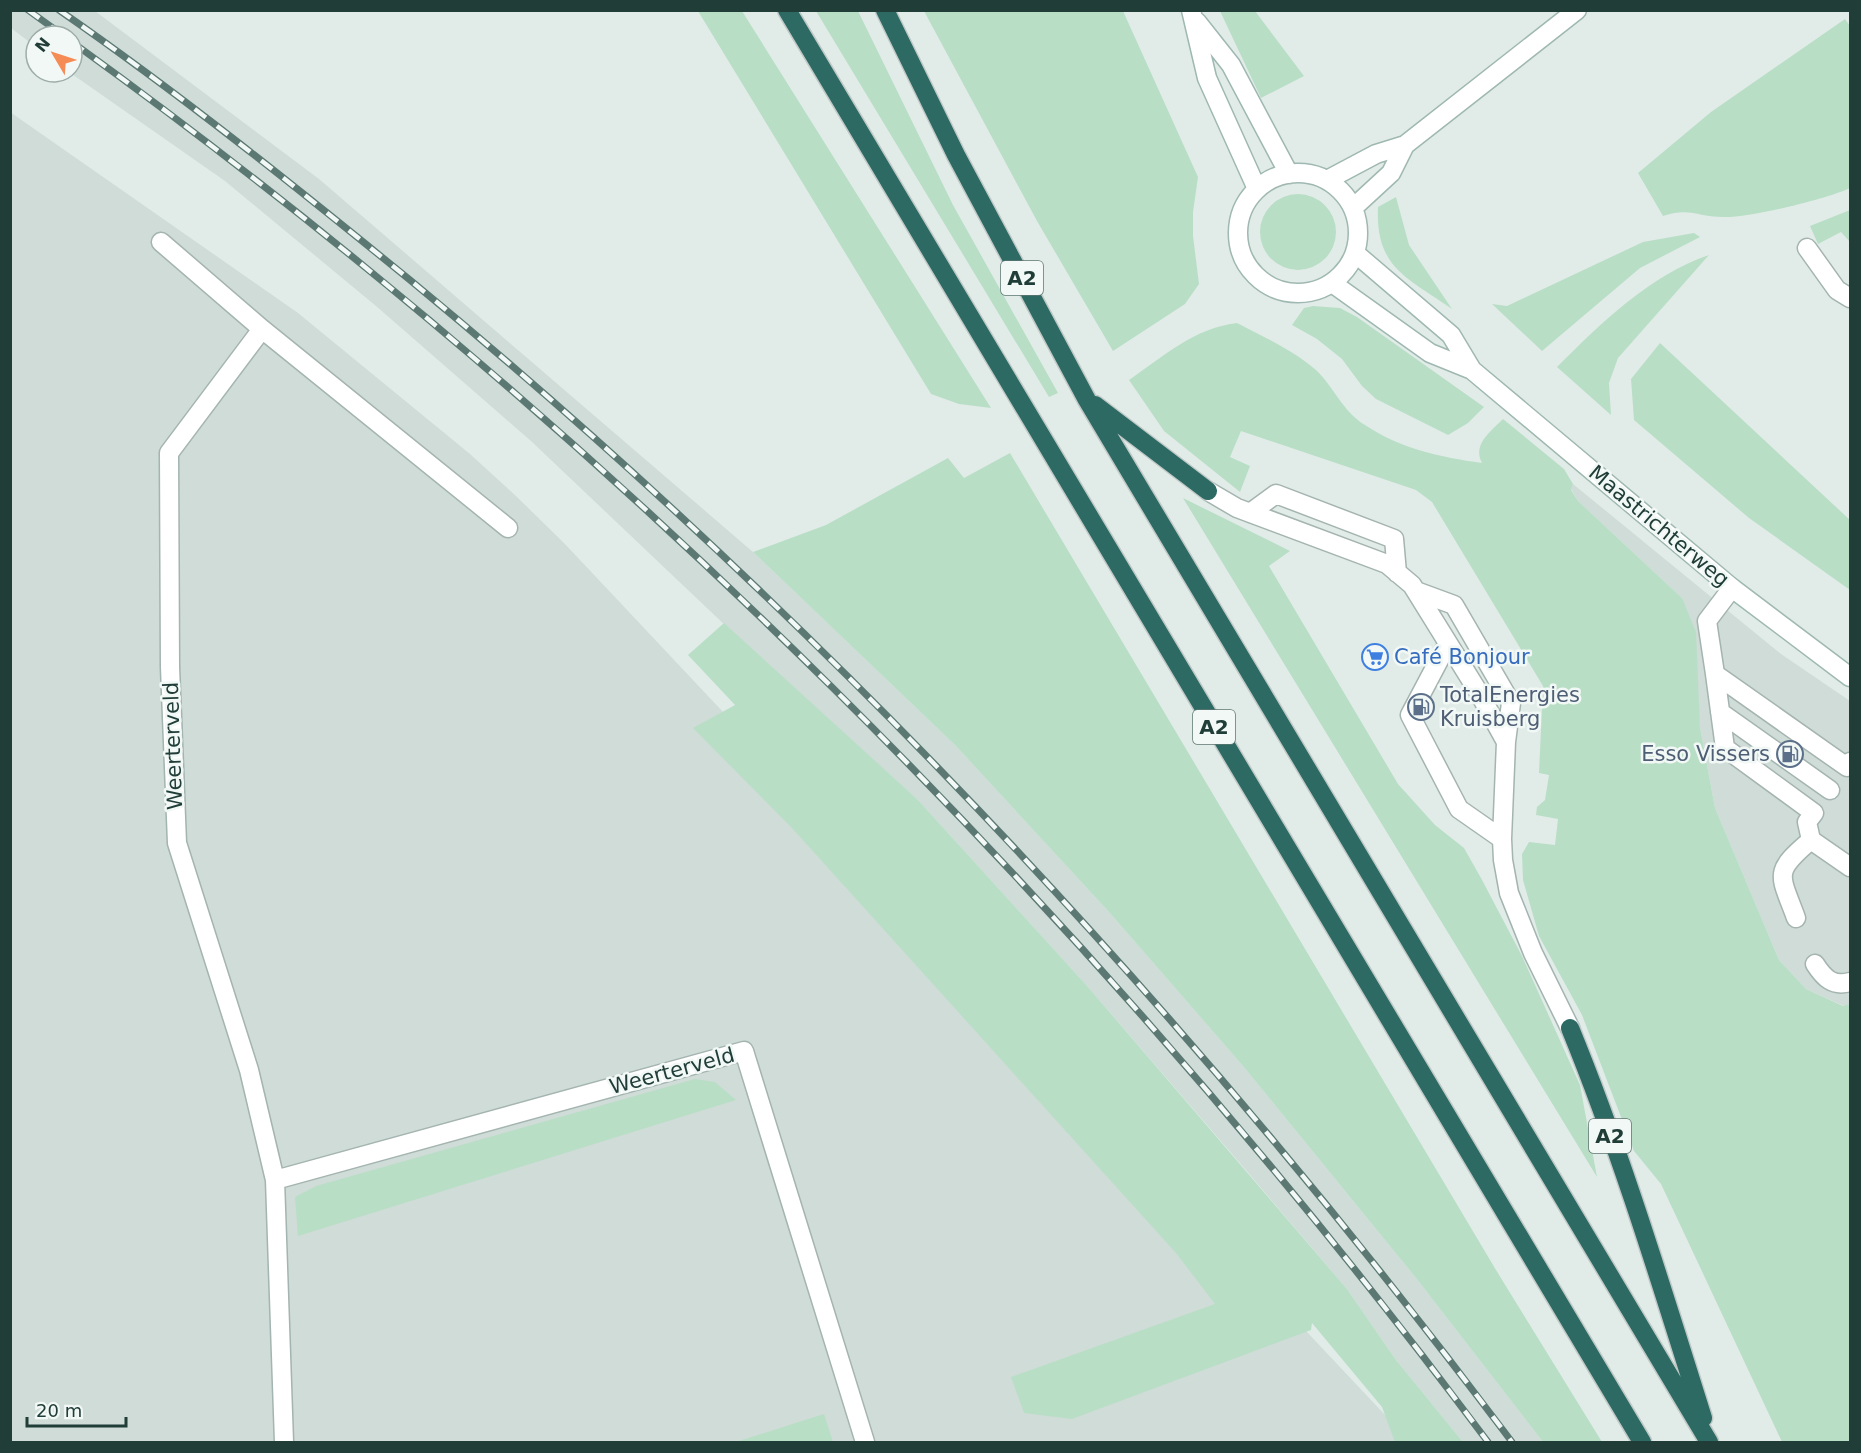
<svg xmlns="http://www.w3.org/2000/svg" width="1861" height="1453" font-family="'DejaVu Sans',sans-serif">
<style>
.built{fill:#cfdcd7}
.green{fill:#b9dec6}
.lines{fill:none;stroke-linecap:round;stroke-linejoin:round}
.lane-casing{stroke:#a4b4b0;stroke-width:21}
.street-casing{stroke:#a4b4b0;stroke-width:21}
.secondary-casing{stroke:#9fb8b1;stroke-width:21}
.highway-casing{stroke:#c1c9c7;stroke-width:21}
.lane{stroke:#fff;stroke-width:18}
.street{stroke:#fff;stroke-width:18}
.secondary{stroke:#fff;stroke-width:18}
.highway{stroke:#2c6a63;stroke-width:18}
.rail-casing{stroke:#5b7873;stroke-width:7}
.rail{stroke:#f1f8f5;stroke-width:4.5;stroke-dasharray:14;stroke-linecap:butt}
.labels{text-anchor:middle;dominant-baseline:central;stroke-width:5;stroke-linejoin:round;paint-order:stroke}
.shield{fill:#f1f8f5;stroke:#5f7571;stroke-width:1.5}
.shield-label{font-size:20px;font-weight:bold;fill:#213d38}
.street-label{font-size:21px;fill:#213d38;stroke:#f1f8f5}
.shop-label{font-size:21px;fill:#366cbe;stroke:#f1f8f5;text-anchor:start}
.service-label{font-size:21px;fill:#4e5e75;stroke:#f1f8f5;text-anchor:start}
</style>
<rect width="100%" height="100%" fill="#e1ece8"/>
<path class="built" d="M 10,11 L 95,11 L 319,179 L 753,552 L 955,745 L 1109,912 L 1243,1066 L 1416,1278 L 1543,1442 L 1463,1442 L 1396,1360 L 1347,1289 L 1239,1162 L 1088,987 L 918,800 L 748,647 L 531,441 L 376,306 L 225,181 L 69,72 L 72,72 L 72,36 L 36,36 L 36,47 L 11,28 Z
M 10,112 L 298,313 L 470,454 L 517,497 L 564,543 L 1403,1434 L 1403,1442 L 11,1442 Z
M 1573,484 L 1781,654 L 1850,701 L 1850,1004 L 1844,1006 L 1806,989 L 1779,960 L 1715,808 L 1700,727 L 1682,598 L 1578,501 L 1571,489 Z"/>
<path class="green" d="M 698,11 L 742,11 L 991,408 L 959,404 L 931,394 Z
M 816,11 L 858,11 L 953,205 L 1058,393 L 1049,397 Z
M 924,11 L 1123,11 L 1198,177 L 1193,212 L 1193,236 L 1199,284 L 1185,304 L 1113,351 L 1037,221 Z
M 1220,11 L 1255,11 L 1304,76 L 1261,98 Z
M 1845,19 L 1850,26 L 1850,188 C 1827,199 1749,218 1723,217 C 1697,217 1691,207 1663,216 L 1638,173 L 1711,112 Z
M1260 232a38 38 0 1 1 76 0a38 38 0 1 1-76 0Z
M 1396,197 L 1409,245 L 1452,309 C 1408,278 1375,268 1378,207 Z
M 1850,210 L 1850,242 L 1841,232 L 1818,244 L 1810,226 Z
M 1694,233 L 1700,237 L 1640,268 L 1542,351 L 1492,304 L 1507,306 L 1643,242 Z
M 1709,255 L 1618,358 L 1609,383 L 1611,415 L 1557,367 C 1601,323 1650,275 1709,255 Z
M 1313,306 L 1340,308 L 1357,317 L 1484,407 L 1468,423 L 1448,435 L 1376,399 L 1362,386 L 1342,359 L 1317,339 L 1292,325 L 1304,308 Z
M 1237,323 C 1264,337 1293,350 1316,370 C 1334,387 1343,412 1365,425 C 1401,449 1440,457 1482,463 C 1472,445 1491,431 1503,419 L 1564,469 L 1573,484 L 1571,490 L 1578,501 L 1682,598 L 1696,632 L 1700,727 L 1715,808 L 1779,960 L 1806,989 L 1843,1006 L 1850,1004 L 1850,1442 L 1782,1442 L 1661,1184 L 1634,1151 L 1582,1015 L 1539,936 L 1523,880 L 1522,854 L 1529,842 L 1555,845 L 1558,819 L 1536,815 L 1537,807 L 1545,800 L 1549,775 L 1539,773 L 1543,686 L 1432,502 L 1416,490 L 1241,431 L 1230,457 L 1250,466 L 1240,492 L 1164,431 L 1129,380 C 1164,356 1194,328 1237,323 Z
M 1660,343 L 1850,520 L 1850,590 L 1749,518 L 1634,420 L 1631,379 Z
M 1010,453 L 1496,1270 L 1602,1442 L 1543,1442 L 1416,1278 L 1243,1066 L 1109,912 L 955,745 L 753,552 L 826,525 L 948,458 L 964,478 Z
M 1183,498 L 1290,551 L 1269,566 L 1398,784 L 1435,825 L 1464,848 L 1481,878 L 1522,956 L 1580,1085 L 1597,1177 Z
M 724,623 L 918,800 L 1088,987 L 1347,1289 L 1396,1360 L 1463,1442 L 1395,1442 L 1382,1407 L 1312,1323 L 1311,1330 L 1072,1419 L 1024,1413 L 1011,1377 L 1215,1304 L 1176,1253 L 792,828 L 693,728 L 735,705 L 688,655 Z
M 695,1079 L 715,1082 L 736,1100 L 298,1236 L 295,1197 L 316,1186 Z
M 824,1414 L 833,1442 L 736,1442 Z"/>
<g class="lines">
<defs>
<path id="lane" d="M 1208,491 L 1237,508 L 1387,564 L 1412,585 L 1479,693 L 1506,742 L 1502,839 L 1503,860 L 1509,893 L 1533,953 L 1570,1028
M 1250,513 L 1276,494 L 1394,539 L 1397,573
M 1732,588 L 1707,621 L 1715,674 L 1847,767 L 1850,762
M 1416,591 L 1454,605 L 1511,703 L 1506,742
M 1448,643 L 1410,715 L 1459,809 L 1502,839
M 1715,674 L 1725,748 L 1814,813 L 1807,822 L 1811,840 L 1850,867
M 1720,712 L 1830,790
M 1796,918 C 1780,874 1772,873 1811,840
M 1815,964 C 1824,978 1833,987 1850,982"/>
<path id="street" d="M 161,242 L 262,329 L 508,528
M 1807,248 L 1837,290 L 1850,298
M 262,329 L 169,453 L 170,667 L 177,843 L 249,1070 L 275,1180 L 284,1442
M 275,1180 L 744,1051 L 865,1442"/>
<path id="secondary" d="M 1191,10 L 1207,78 L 1257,189
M 1197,22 L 1231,65 L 1289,174
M1238 233a60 60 0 1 1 120 0a60 60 0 1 1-120 0Z
M 1327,180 L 1376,154 L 1405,145 L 1577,10
M 1353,208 L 1391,173 L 1405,145
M 1355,253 L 1451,335 L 1472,370
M 1332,283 L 1430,353 L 1472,370 L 1732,588 L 1850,677"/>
<path id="highway" d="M 787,10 L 1642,1442
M 885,10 L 956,155 L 1087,400 L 1709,1442
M 1095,405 L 1208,491
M 1570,1028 C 1622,1155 1662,1288 1703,1418"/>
</defs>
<use href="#lane" class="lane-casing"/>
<use href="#street" class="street-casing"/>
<use href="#secondary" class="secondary-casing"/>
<use href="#highway" class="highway-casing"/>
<use href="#lane" class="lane"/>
<use href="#street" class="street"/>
<use href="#secondary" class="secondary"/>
<use href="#highway" class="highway"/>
<defs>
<path id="rail" d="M 28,10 L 64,36
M 59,10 C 180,94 296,187 410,280 C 824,621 1191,1014 1512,1442
M 72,42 C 612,432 1090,909 1488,1442"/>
</defs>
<use href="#rail" class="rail-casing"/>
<use href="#rail" class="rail"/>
</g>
<defs>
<symbol id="supermarket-ring" viewBox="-11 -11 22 22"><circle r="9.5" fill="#f1f8f5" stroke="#3f7fe0" stroke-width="1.5"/><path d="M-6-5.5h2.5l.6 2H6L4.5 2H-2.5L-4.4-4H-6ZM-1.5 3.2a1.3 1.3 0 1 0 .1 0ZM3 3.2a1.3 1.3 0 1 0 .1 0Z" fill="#3f7fe0"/></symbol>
<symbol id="fuel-ring" viewBox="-11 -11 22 22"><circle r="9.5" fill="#f1f8f5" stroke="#5c6f8a" stroke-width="1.5"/><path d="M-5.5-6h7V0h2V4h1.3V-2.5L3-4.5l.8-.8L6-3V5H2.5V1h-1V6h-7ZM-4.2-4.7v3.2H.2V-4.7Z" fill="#5c6f8a"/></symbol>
</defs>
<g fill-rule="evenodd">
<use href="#supermarket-ring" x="1360" y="642" width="30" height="30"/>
<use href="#fuel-ring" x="1406" y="692" width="30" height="30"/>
<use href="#fuel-ring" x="1775" y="739" width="30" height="30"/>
</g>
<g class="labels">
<g class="shield">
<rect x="1001" y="261" width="42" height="34" rx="4.5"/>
<rect x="1193" y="710" width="42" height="34" rx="4.5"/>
<rect x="1589" y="1119" width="42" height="34" rx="4.5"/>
</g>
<g class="shield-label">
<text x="1022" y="278">A2</text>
<text x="1214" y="727">A2</text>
<text x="1610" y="1136">A2</text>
</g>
<g class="street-label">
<text transform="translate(1659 526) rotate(40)">Maastrichterweg</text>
<text transform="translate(173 746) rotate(-92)">Weerterveld</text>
<text transform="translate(672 1071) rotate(-15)">Weerterveld</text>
</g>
<g class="shop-label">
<text x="1394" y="657">Café Bonjour</text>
</g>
<g class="service-label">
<text x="1440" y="695">TotalEnergies<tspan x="1440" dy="24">Kruisberg</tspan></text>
<text x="1770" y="754" text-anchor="end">Esso Vissers</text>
</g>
</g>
<rect width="1861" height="1453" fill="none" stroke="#213d38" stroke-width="24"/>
<g transform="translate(54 54) rotate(309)"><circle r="28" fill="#f1f8f5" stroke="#9eada9" stroke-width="1.5"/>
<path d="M0-4.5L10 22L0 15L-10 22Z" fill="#f58c56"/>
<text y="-9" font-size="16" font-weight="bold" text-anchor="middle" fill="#213d38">N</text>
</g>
<path d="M27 1417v9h99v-9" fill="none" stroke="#213d38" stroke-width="3"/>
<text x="36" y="1417" font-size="18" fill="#213d38" stroke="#f1f8f5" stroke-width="4.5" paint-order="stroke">20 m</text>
</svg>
